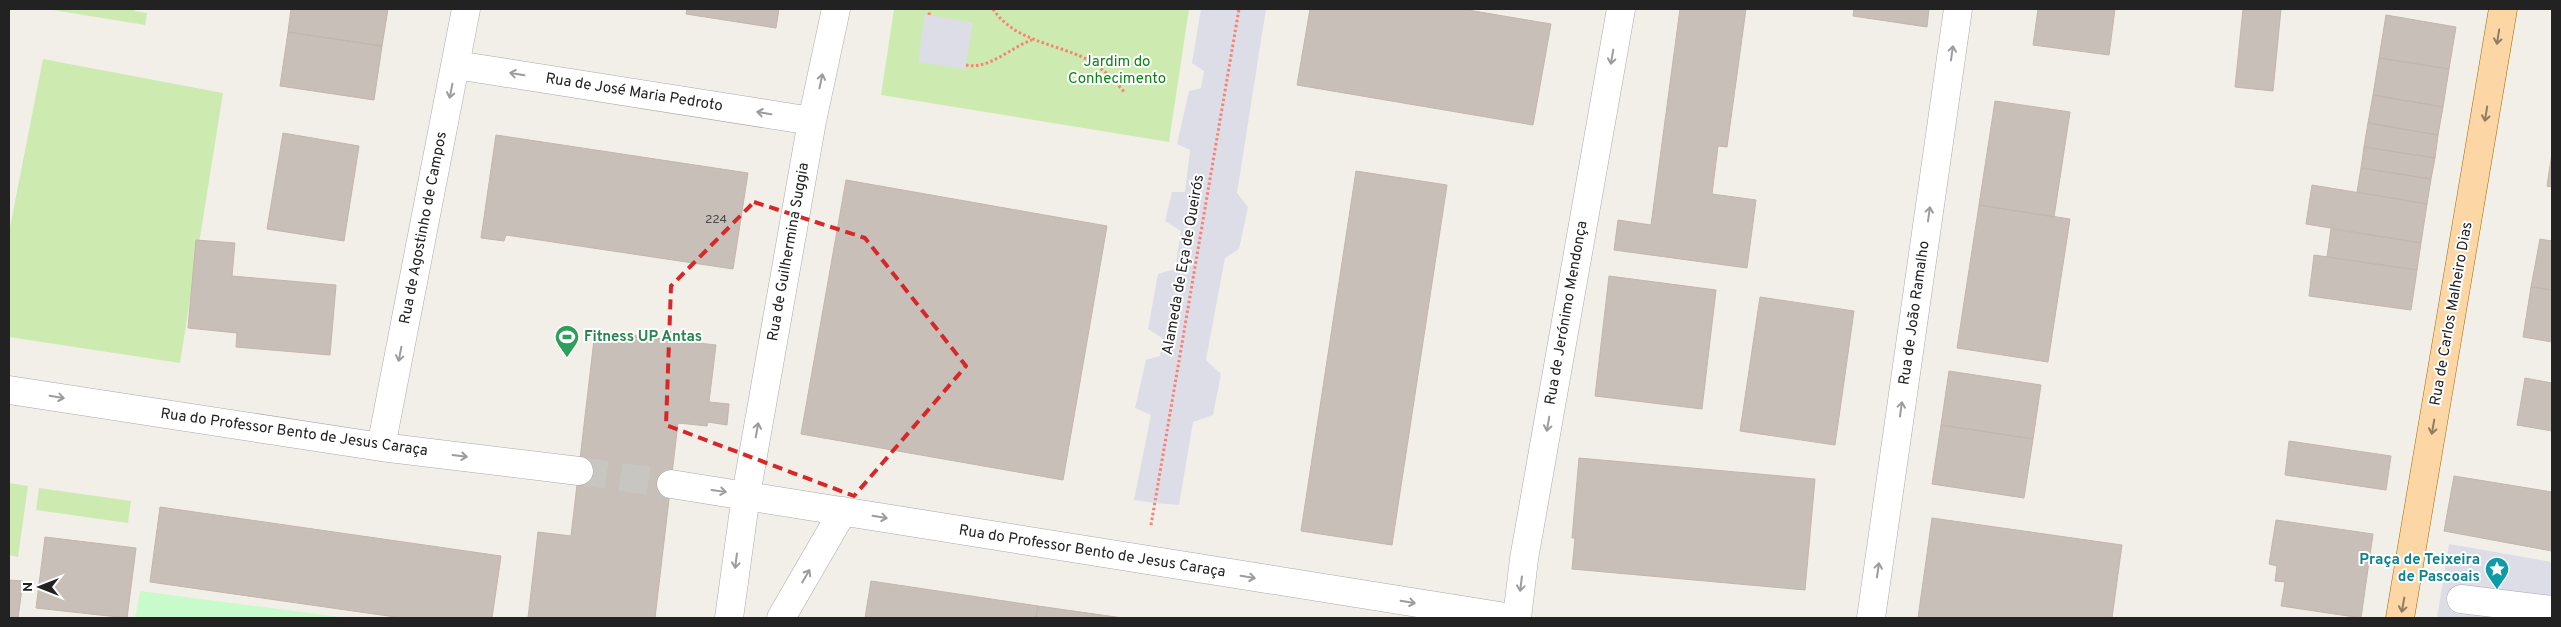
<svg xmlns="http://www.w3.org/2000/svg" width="2561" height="627" font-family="Overpass,sans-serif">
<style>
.grass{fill:#cdebb0}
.park{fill:#c8facc}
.plaza{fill:#dddde8}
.building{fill:#c7bfb8;stroke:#c4b6ab}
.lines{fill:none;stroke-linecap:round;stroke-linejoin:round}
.minor-tunnel{stroke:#c8c6c1;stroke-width:28;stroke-dasharray:28 14;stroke-linecap:butt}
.minor-casing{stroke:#a9a9a9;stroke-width:29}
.major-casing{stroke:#a06b00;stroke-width:29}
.path{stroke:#fa8072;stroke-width:3;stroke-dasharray:2.5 2.5;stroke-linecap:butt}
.minor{stroke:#fff;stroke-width:28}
.major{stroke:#fcd6a4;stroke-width:28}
.oneway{stroke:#8f7c63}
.oneway2{stroke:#9c9c9c}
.marked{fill:none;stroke:#d62828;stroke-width:4;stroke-dasharray:10 6;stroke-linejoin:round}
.labels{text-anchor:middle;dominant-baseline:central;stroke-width:4;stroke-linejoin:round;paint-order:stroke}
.number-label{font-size:12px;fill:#4b4948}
.park-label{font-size:15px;fill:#0c8416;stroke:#fff}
.street-label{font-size:15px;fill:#222;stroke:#fff}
.leisure-label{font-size:15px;font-weight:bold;fill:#27864d;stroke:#fff;text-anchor:start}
.culture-label{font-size:15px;font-weight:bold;fill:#0d838f;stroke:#fff;text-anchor:end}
</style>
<rect width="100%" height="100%" fill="#f2efe9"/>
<path class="grass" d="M 47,9 L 135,9 L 135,11 L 147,13 L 145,25 Z
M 894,9 L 1189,9 L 1169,142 L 881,95 Z
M 43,59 L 223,93 L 180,363 L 9,337 L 9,232 Z
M 9,483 L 28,486 L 18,557 L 9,555 Z
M 39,488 L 131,501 L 128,523 L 36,510 Z"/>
<path class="park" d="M 140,591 L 347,618 L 135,618 Z"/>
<path class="plaza" d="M 1201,9 L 1266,9 L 1237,193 L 1248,207 L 1239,249 L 1225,258 L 1206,360 L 1221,374 L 1213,415 L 1193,422 L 1179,505 L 1155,503 L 1134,500 L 1151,415 L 1135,408 L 1146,360 L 1160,356 L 1162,338 L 1148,329 L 1158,274 L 1175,269 L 1181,231 L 1165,221 L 1172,192 L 1185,192 L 1190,150 L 1177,144 L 1189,91 L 1201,88 L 1204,71 L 1192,63 Z
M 925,14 L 973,23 L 965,69 L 918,62 Z
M 2449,544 L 2552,562 L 2552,618 L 2437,618 Z"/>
<path class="building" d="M 291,9 L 388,9 L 382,46 L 288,32 Z
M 687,9 L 779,9 L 776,28 L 686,14 Z
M 1310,9 L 1462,9 L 1551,24 L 1533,125 L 1297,85 Z
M 1680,9 L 1746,9 L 1727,147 L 1718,146 L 1712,194 L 1756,200 L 1747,268 L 1614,250 L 1618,220 L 1651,225 Z
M 1854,9 L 1929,9 L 1927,27 L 1853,16 Z
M 2038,9 L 2115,9 L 2109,55 L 2033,45 Z
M 2243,9 L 2281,9 L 2273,91 L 2235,87 Z
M 2386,15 L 2456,27 L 2449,69 L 2379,58 Z
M 288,32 L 382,46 L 374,100 L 280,86 Z
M 2379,58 L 2449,69 L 2443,107 L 2373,95 Z
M 2373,95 L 2443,107 L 2438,135 L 2368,123 Z
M 1995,101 L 2070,112 L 2054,217 L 1979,205 Z
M 2368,123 L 2438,135 L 2435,158 L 2364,147 Z
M 283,133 L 359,146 L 344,241 L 267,229 Z
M 496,135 L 748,173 L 733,269 L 506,235 L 504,241 L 481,238 Z
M 2364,147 L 2435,158 L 2431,179 L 2361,168 Z
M 2552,153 L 2552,187 L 2547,186 Z
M 2361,168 L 2431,179 L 2427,204 L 2357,192 Z
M 1356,171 L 1447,185 L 1392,545 L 1301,531 Z
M 846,180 L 1107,226 L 1063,480 L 801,434 Z
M 2312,185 L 2427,204 L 2421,243 L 2306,224 Z
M 1979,205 L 2070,219 L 2048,362 L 1957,348 Z
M 2331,229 L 2421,243 L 2417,270 L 2327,257 Z
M 2540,239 L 2552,241 L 2552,290 L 2531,287 Z
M 196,240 L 235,243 L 232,276 L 336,285 L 330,355 L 236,347 L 237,333 L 188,328 Z
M 2314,255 L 2417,270 L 2411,310 L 2309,296 Z
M 1609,276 L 1716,290 L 1702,409 L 1595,396 Z
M 2531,287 L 2552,290 L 2552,342 L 2523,337 Z
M 1760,297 L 1854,311 L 1835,445 L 1740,431 Z
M 595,331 L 716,345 L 709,402 L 729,404 L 727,425 L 708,422 L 707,426 L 678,423 L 655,618 L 528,618 L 538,532 L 571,536 Z
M 1949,371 L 2041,385 L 2033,439 L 1941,425 Z
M 2525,378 L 2552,383 L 2552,431 L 2517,425 Z
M 1941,425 L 2033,439 L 2024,498 L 1932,484 Z
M 2289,441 L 2391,456 L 2386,490 L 2285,475 Z
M 1579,458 L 1815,479 L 1805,590 L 1572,569 L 1575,538 L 1572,538 Z
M 2454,476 L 2552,492 L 2552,551 L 2444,531 Z
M 160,507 L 501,556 L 492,618 L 402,618 L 150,582 Z
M 1932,518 L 2122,545 L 2112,618 L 1918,618 Z
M 2276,520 L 2373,534 L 2361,618 L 2281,606 L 2285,582 L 2275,581 L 2277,566 L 2269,564 Z
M 45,537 L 136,548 L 127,618 L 36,608 Z
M 9,580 L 23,581 L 18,618 L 9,618 Z
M 871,581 L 1038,606 L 1036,618 L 858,618 L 865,618 Z
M 1038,606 L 1123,618 L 1036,618 Z"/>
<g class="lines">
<path class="minor-tunnel" d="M 579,471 L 671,484"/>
<defs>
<path id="minor" d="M 456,65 L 812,121
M 9,390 L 381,447 L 579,471
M 381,447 L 466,9
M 671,484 L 1512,618
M 2461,599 L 2552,610
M 729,618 L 746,495 L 812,121 L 836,9
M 781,618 L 843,511
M 1517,618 L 1524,559 L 1621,9
M 1871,618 L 1958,9"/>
<path id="major" d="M 2400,618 L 2503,9"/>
</defs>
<use href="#minor" class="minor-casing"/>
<use href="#major" class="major-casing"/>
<path class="path" d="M 993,9 C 1013,39 1050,43 1080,56 C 1098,64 1113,78 1125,93
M 929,15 L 930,9
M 966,65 C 989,70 1011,47 1032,40
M 1151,525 L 1239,9"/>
<use href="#minor" class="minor"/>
<use href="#major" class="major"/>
</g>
<defs><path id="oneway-shaft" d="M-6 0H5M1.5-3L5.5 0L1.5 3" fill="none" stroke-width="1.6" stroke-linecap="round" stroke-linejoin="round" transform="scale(1.25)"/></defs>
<g class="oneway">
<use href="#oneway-shaft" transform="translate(2498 37) rotate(99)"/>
<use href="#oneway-shaft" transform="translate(2486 114) rotate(99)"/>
<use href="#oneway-shaft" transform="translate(2433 427) rotate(100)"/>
<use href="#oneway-shaft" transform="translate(2403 605) rotate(100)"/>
</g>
<g class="oneway2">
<use href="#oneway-shaft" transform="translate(1952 53) rotate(-82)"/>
<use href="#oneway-shaft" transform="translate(1612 57) rotate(100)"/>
<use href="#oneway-shaft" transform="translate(517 74) rotate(-171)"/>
<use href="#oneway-shaft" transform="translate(821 81) rotate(-78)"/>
<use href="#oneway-shaft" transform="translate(451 91) rotate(101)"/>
<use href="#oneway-shaft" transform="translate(764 113) rotate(-171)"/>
<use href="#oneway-shaft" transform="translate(1929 214) rotate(-82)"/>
<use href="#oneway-shaft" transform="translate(400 354) rotate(101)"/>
<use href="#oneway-shaft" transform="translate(57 397) rotate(9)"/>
<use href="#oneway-shaft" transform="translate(1901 409) rotate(-82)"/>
<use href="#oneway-shaft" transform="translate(1548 424) rotate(100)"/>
<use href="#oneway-shaft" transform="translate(757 430) rotate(-80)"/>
<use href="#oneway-shaft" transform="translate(460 456) rotate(7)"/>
<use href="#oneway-shaft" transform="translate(719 491) rotate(8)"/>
<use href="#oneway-shaft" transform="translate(880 517) rotate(9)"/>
<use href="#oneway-shaft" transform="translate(736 561) rotate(97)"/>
<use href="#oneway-shaft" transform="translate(1878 570) rotate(-82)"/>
<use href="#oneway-shaft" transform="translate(806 576) rotate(-60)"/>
<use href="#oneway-shaft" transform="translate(1248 577) rotate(9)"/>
<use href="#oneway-shaft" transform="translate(1521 584) rotate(97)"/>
<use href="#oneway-shaft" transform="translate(1408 602) rotate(9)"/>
</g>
<path class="marked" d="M 754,202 L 865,238 L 966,366 L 854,496 L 666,425 L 671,286 Z"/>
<defs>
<symbol id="stadium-pin" viewBox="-11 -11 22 30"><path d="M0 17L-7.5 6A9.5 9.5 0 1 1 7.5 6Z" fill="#2e9e5b" stroke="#fff"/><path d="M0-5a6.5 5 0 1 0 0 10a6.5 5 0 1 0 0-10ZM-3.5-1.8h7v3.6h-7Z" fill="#fff"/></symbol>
<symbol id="sight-pin" viewBox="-11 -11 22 30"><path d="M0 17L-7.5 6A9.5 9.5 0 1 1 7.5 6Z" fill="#0f9aa8" stroke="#fff"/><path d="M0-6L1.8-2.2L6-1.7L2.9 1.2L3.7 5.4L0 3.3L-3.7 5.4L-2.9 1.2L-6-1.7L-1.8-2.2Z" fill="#fff"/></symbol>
</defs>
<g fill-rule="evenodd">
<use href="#stadium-pin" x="553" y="323" width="28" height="38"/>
<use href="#sight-pin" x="2483" y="555" width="28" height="38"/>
</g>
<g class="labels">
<g class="number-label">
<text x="716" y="220">224</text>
</g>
<g class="park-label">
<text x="1117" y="62">Jardim do<tspan x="1117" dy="17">Conhecimento</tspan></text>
</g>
<g class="street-label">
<text transform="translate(634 93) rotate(9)">Rua de José Maria Pedroto</text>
<text transform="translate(424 228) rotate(-79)">Rua de Agostinho de Campos</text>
<text transform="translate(789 252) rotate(-80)">Rua de Guilhermina Suggia</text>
<text transform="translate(1184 265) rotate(-80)">Alameda de Eça de Queirós</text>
<text transform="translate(1567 313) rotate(-80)">Rua de Jerónimo Mendonça</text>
<text transform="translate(1915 313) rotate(-82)">Rua de João Ramalho</text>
<text transform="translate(2452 314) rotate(-80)">Rua de Carlos Malheiro Dias</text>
<text transform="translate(294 433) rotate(8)">Rua do Professor Bento de Jesus Caraça</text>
<text transform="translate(1092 552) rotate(9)">Rua do Professor Bento de Jesus Caraça</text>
</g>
<g class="leisure-label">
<text x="584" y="337">Fitness UP Antas</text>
</g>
<g class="culture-label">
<text x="2480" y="560">Praça de Teixeira<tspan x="2480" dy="17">de Pascoais</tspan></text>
</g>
</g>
<rect width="2561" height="627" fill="none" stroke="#222222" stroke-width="20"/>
<g transform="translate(40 587) rotate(270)" stroke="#ffffff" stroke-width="4" paint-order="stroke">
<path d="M0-4L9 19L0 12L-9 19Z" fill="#222222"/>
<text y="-8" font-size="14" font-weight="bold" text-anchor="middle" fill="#222222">N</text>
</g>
</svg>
